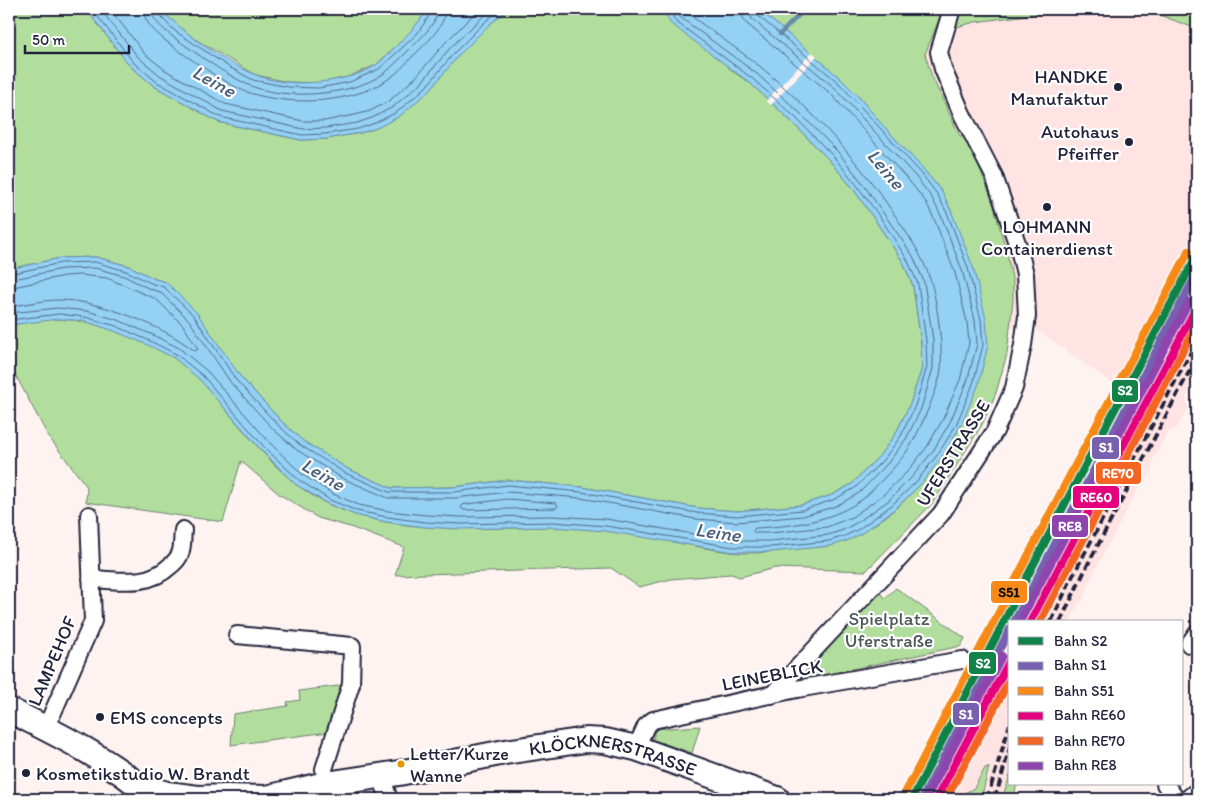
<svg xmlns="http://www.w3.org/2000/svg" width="1206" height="808" font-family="Itim,sans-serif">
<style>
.built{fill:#ffe4e3}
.green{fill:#b1de9d;stroke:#6a806c}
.water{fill:#94d1f5;stroke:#668bab}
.pier{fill:#fff3f2}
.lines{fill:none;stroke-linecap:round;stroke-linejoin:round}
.shore{stroke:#506885;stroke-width:1}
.stream{stroke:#668bab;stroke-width:4.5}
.minor-casing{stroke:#22223b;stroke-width:20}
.secondary-casing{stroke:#22223b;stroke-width:28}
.minor{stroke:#fff;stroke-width:16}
.secondary{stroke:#fff;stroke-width:24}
.rail{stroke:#22223b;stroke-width:4;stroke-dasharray:8 4;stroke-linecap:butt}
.rail-1-casing{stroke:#fff;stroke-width:11}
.rail-2-casing{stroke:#fff;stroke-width:11}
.rail-3-casing{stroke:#fff;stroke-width:11}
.rail-4-casing{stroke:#fff;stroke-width:11}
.rail-5-casing{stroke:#fff;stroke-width:11}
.rail-6-casing{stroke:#fff;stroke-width:11}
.rail-1{stroke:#118349;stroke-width:8}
.rail-2{stroke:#7760b0;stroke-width:8}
.rail-3{stroke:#f78a18;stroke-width:8}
.rail-4{stroke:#e5007d;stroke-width:8}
.rail-5{stroke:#f26522;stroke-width:8}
.rail-6{stroke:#8e44ad;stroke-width:8}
.poi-dot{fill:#22223b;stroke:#fff;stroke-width:2}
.bus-dot{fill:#e29906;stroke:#fff;stroke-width:2}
.labels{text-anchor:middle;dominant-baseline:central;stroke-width:4.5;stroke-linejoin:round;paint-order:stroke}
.bus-label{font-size:18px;fill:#22223b;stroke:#fff;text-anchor:start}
.poi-label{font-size:19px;fill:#22223b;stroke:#fff;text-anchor:end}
.street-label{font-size:19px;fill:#22223b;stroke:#fff}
.park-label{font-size:19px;fill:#4d5a58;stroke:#fff}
.water-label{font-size:20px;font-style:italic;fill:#4a5f7c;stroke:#fff}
.line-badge{stroke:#fff;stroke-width:2}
.badge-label{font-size:14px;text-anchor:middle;font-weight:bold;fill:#fff}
.pale-badge-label{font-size:14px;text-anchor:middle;font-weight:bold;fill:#111}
</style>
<rect width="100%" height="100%" fill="#fff3f2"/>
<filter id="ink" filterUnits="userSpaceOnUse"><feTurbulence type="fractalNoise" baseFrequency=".02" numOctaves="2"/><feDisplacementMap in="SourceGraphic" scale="10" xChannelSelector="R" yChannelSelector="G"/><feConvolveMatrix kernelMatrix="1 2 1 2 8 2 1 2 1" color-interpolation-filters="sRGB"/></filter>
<g filter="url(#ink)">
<path class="built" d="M 1074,9 L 1146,10 L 1197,29 L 1197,374 L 1186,397 L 1188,408 L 1177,428 L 1168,433 L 1153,460 L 1152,471 L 1147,480 L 1139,487 L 1091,578 L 1084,598 L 1076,608 L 1070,622 L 1010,622 L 1010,775 L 1002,799 L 981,799 L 989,768 L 985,768 L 974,788 L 963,794 L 961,799 L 905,799 L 969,676 L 977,653 L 1037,544 L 1040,533 L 1066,488 L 1068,478 L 1080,461 L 1104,415 L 1112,396 L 1119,388 L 1038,331 L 1010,327 L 1013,307 L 1013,283 L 1007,253 L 991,196 L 977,163 L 963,137 L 960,136 L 938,92 L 925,54 L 935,33 L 975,22 Z"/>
<path class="green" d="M 9,9 L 86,9 L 130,66 L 154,86 L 218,122 L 301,140 L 326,139 L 360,133 L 377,128 L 459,55 L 490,24 L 509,9 L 664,9 L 735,73 L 750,83 L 792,122 L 829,160 L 852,187 L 875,220 L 903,262 L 913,286 L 921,342 L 922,368 L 910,404 L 896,433 L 880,455 L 852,484 L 832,495 L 801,505 L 737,511 L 698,508 L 582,487 L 508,480 L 454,487 L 391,488 L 348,469 L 303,441 L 281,421 L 240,376 L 180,297 L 166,282 L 155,279 L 129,266 L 96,257 L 60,258 L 9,269 Z
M 160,9 L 428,9 L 413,30 L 376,65 L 348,77 L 320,83 L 288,82 L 256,75 L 198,41 L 178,27 Z
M 758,9 L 946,9 L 939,20 L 925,54 L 932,77 L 960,136 L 963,136 L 977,163 L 991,196 L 1007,253 L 1013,283 L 1013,300 L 1007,354 L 996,393 L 982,425 L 932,504 L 866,571 L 775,568 L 740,577 L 731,574 L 671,579 L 639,587 L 611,568 L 395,575 L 404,547 L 350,527 L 318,518 L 279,494 L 241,461 L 223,522 L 86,502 L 87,487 L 48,436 L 9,363 L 9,325 C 26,323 45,318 62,319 C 97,321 145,339 174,358 C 195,372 212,392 227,411 C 257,446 288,486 330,505 C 386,530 451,529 511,528 C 525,528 540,526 554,527 C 570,527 586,529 602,530 C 646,534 687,546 730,552 C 753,555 777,551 800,548 C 811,547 822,548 832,545 C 890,527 931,477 960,427 L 952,213 L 942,192 L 924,170 L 879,122 L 858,96 L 842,80 Z
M 960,9 L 1074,9 L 975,22 L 953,28 Z
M 1102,9 L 1197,9 L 1197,29 L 1146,10 Z
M 896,588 L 965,638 L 961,646 L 814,677 L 809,668 L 880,593 L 885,598 Z
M 345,685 L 328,732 L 231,745 L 233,714 L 288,706 L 287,702 L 300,700 L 299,691 Z
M 700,726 L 692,753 L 653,740 L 655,729 Z
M 989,767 L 981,799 L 961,799 L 963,794 L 974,788 L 985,768 Z
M 1010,775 L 1010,784 L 1017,784 L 1013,799 L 1002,799 Z"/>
<path class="water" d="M 86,9 L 160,9 C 187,35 219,59 254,74 C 285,89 348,84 376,65 C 381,61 386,56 390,52 C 405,38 417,25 428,9 L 509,9 L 490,24 L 459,55 L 429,91 L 400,116 L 377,128 L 360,133 L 326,139 L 301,140 L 218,122 L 154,86 L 130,66 Z
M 664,9 L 758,9 L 822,62 L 842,80 L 858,96 L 880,122 L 924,170 L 942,192 L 952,213 L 973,267 L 986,319 L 988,345 L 978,386 L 960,427 L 942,457 L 921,484 L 895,509 L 862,533 L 847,541 L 830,546 L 771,552 L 733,552 L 605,531 L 553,527 L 460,529 L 425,527 L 386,522 L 355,515 L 328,504 L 295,484 L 262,451 L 199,379 L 174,358 L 148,345 L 114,331 L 84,321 L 59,319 L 9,325 L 9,269 L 60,258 L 96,257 L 129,266 L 155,279 L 166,282 L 197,313 L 240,376 L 281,421 L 303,441 L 348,469 L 391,488 L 454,487 L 508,480 L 582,487 L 698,508 L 737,511 L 801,505 L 832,495 L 852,484 L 880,455 L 896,433 L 910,404 L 922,368 L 921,342 L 913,286 L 903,262 L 875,220 L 852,187 L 829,160 L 792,122 L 750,83 L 670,23 Z"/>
<path class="pier" d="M 812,52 L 817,56 L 771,105 L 766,101 Z"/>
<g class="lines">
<path class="shore" d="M 92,9 L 134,63 L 157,82 L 220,117 L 302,135 L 325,134 L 358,129 L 375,123 L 397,112 L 425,88 L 455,52 L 487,20 L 501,9
M 100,9 L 139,58 L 161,76 L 222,111 L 303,129 L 325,128 L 357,123 L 372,118 L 393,107 L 421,83 L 450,48 L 491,9
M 110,9 L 144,53 L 165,70 L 186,82 L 225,104 L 303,121 L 324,121 L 355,115 L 370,111 L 389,101 L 415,78 L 445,43 L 479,9
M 143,9 C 144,28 168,42 182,53 C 198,64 232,88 250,93 C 291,106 350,104 387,80 C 397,74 406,63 414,55 C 427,43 445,26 446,9
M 151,9 C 151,23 175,38 186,46 C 206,60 228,76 251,86 C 286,100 351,96 383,74 C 392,68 400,58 408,51 C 418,41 438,23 438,9
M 157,9 L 158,14 L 175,31 L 229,67 L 253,80 L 288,87 L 319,88 L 350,82 L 379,69 L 417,34 L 431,13 L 432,9
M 685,9 L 686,12 C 711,31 738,49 762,68 C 814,112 861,163 898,220 C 911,239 923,257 930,279 C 937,298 943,348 941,369 C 939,387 924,419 916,436 C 908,452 896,466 884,478 C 877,485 870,493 863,499 C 831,522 792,526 755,528 L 753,531 L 755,533 L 770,533 L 827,527 L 852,517 L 883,495 L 907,472 L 927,447 L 943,419 L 960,380 L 969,343 L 967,322 L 955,273 L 935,221 L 926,202 L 910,182 L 830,93 L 747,24 L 743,18 L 741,9
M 9,274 L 61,263 L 95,262 L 126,271 L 153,284 L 164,287 L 194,316 L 236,380 L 278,425 L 300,445 L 345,473 L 389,492 L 454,492 L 508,485 L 581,492 L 697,513 L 737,516 L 802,510 L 833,500 L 855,488 L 884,459 L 901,436 L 915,406 L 927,367 L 926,341 L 918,284 L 907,259 L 880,217 L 856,184 L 833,156 L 796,118 L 753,79 L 675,21 L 670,9
M 9,280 L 62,269 L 95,268 L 124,276 L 150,289 L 160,292 L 189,320 L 231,383 L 274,430 L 297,450 L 342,478 L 388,498 L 455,498 L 508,492 L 581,498 L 696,519 L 737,522 L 803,516 L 836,506 L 859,493 L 888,463 L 906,439 L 921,409 L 933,368 L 933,340 L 924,282 L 913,256 L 900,237 L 861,181 L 838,152 L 800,113 L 757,74 L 680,17 L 677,9
M 9,288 L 64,276 L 80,275 L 107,278 L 156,299 L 183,325 L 198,349 L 195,351 C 163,326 100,300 59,300 C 42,300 25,305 9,306
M 9,313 L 58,308 L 87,311 L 118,320 L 153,335 L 179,348 L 207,371 L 270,443 L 303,475 L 333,494 L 359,505 L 388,511 L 426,515 L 460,517 L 553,516 L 606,519 L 734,541 L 770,541 L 828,535 L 843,530 L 856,523 L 888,501 L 912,477 L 933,451 L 950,422 L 967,382 L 977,344 L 975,320 L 962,270 L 942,218 L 932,198 L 916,177 L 835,88 L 752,19 L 749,14 L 748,9
M 9,320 L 59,314 L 85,317 L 116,326 L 150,341 L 176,354 L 203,376 L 265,448 L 299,480 L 330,500 L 357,511 L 387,517 L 425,522 L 460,524 L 553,522 L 606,526 L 733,547 L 771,547 L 829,541 L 845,536 L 859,529 L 892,505 L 917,481 L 938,454 L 956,425 L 973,384 L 983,345 L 981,320 L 968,268 L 948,215 L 937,194 L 921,173 L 839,83 L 757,15 L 755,9
M 508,499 L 556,503 L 558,506 L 556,508 L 464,510 L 461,508 L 463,505 Z"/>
<path class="stream" d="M 780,34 L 805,9"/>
<defs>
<path id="minor" d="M 91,579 C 120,580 148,587 170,566 C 174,563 178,559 180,554 C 183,547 182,538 183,530
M 237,635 L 352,646 L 351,684 L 324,769 L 326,784
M 1189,644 L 1197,633
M 772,695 L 941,514 L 995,431 L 1014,388 L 1023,345 L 1027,316 L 1025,274 L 1019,249 L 994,176 L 962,114 L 943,69 L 939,52 L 951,12
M 46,728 L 93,621 L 89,515
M 636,748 L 646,726 L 653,720 L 797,689 L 962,660
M 381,776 L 389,799
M 1165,784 L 1176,799
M 1187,799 L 1197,791"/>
<g id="secondary">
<path d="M 9,710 C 60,735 112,761 155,799"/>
<path d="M 140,786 L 167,794 L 198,798 L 226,797 L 266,798"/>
<path id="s1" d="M 262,799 L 326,784 L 399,773 L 505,752 L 586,740 L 605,741 L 636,748 L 777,799"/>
</g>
</defs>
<use href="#minor" class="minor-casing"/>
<use href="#secondary" class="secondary-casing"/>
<use href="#minor" class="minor"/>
<use href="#secondary" class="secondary"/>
<path class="rail" d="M 1051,622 L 1071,579 L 1197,340
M 1060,622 L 1088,564 L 1197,357
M 987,799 L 1010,724
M 995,799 L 1010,747"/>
<defs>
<path id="rail-1" d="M 912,799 L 1080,475 L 1197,255"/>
<path id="rail-2" d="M 1014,622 L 1197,273
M 922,799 L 1010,629"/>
<path id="rail-3" d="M 904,795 L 1072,471 L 1189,251"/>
<path id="rail-4" d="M 1030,622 L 1197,306
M 936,799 L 1010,660"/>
<path id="rail-5" d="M 1040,622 L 1197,324
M 946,799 L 1010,679"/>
<path id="rail-6" d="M 1022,618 L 1189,302
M 928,795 L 1002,656"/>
</defs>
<use href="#rail-1" class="rail-1-casing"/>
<use href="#rail-2" class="rail-2-casing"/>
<use href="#rail-3" class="rail-3-casing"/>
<use href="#rail-4" class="rail-4-casing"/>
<use href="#rail-5" class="rail-5-casing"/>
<use href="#rail-6" class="rail-6-casing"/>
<use href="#rail-1" class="rail-1"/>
<use href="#rail-2" class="rail-2"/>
<use href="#rail-3" class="rail-3"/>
<use href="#rail-4" class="rail-4"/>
<use href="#rail-5" class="rail-5"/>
<use href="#rail-6" class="rail-6"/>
</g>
</g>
<g class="poi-dot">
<circle cx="1118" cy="87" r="5"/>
<circle cx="1129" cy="142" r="5"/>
<circle cx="1047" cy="207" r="5"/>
<circle cx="100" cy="717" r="5"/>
<circle cx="26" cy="773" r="5"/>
</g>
<circle class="bus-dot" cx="401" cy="764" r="4.5"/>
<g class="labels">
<g class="bus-label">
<text x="410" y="754">Letter/Kurze<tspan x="410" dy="22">Wanne</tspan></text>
</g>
<g class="poi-label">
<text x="1108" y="76">HANDKE<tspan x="1108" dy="22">Manufaktur</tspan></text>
<text x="1119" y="131">Autohaus<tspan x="1119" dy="22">Pfeiffer</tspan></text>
<text x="1047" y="226" text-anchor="middle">LOHMANN<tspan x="1047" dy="22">Containerdienst</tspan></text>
<text x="110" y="717" text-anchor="start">EMS concepts</text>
<text x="36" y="773" text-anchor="start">Kosmetikstudio W. Brandt</text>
</g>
<g class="street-label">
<text transform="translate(953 453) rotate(-58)">UFERSTRASSE</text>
<text transform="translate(52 661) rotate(-67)">LAMPEHOF</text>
<text transform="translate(772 675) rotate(-11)">LEINEBLICK</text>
<text stroke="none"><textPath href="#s1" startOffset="358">KLÖCKNERSTRASSE</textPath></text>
</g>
<g class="park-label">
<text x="889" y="618">Spielplatz<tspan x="889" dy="22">Uferstraße</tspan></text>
</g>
<g class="water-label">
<text transform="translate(214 81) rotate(29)">Leine</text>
<text transform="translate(886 169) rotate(50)">Leine</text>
<text transform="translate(323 474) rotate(30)">Leine</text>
<text transform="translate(718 532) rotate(8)">Leine</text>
</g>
</g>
<g class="line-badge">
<rect x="1111" y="379" width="28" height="24" rx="5" fill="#118349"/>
<rect x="1091" y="436" width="29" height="24" rx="5" fill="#7760b0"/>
<rect x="1095" y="461" width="47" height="24" rx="5" fill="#f26522"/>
<rect x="1072" y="485" width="48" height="24" rx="5" fill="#e5007d"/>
<rect x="1051" y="514" width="38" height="24" rx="5" fill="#8e44ad"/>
<rect x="990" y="580" width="38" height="24" rx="5" fill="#f78a18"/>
<rect x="968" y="651" width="29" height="24" rx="5" fill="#118349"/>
<rect x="952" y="702" width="28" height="24" rx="5" fill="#7760b0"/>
</g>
<g class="badge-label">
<text x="1125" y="395">S2</text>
<text x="1106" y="452">S1</text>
<text x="1118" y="478">RE70</text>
<text x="1096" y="502">RE60</text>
<text x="1070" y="531">RE8</text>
<text x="983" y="668">S2</text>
<text x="966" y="719">S1</text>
</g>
<g class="pale-badge-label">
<text x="1009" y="597">S51</text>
</g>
<rect width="1206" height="808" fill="none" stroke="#fff" stroke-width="30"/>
<rect x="15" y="15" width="1176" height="778" fill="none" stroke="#22223b" stroke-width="2" filter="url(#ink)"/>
<rect x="1008" y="620" width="175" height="165" fill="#ffffff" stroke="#a7a7b1"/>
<rect x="1018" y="637" width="25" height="8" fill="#118349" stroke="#a7a7b1"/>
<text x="1054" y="646" font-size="15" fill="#22223b">Bahn S2</text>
<rect x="1018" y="662" width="25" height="8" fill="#7760b0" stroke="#a7a7b1"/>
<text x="1054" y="670" font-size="15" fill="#22223b">Bahn S1</text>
<rect x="1018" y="687" width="25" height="8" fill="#f78a18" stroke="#a7a7b1"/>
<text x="1054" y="696" font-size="15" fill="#22223b">Bahn S51</text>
<rect x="1018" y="712" width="25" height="8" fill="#e5007d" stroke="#a7a7b1"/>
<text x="1054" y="720" font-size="15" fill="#22223b">Bahn RE60</text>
<rect x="1018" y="737" width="25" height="8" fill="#f26522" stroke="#a7a7b1"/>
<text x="1054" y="746" font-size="15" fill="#22223b">Bahn RE70</text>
<rect x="1018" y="762" width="25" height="8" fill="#8e44ad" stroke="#a7a7b1"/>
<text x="1054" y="770" font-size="15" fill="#22223b">Bahn RE8</text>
<path d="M25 45v8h104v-8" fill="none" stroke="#22223b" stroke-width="2.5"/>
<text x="32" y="45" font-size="15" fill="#22223b" stroke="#ffffff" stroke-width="4" paint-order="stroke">50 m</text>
</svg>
